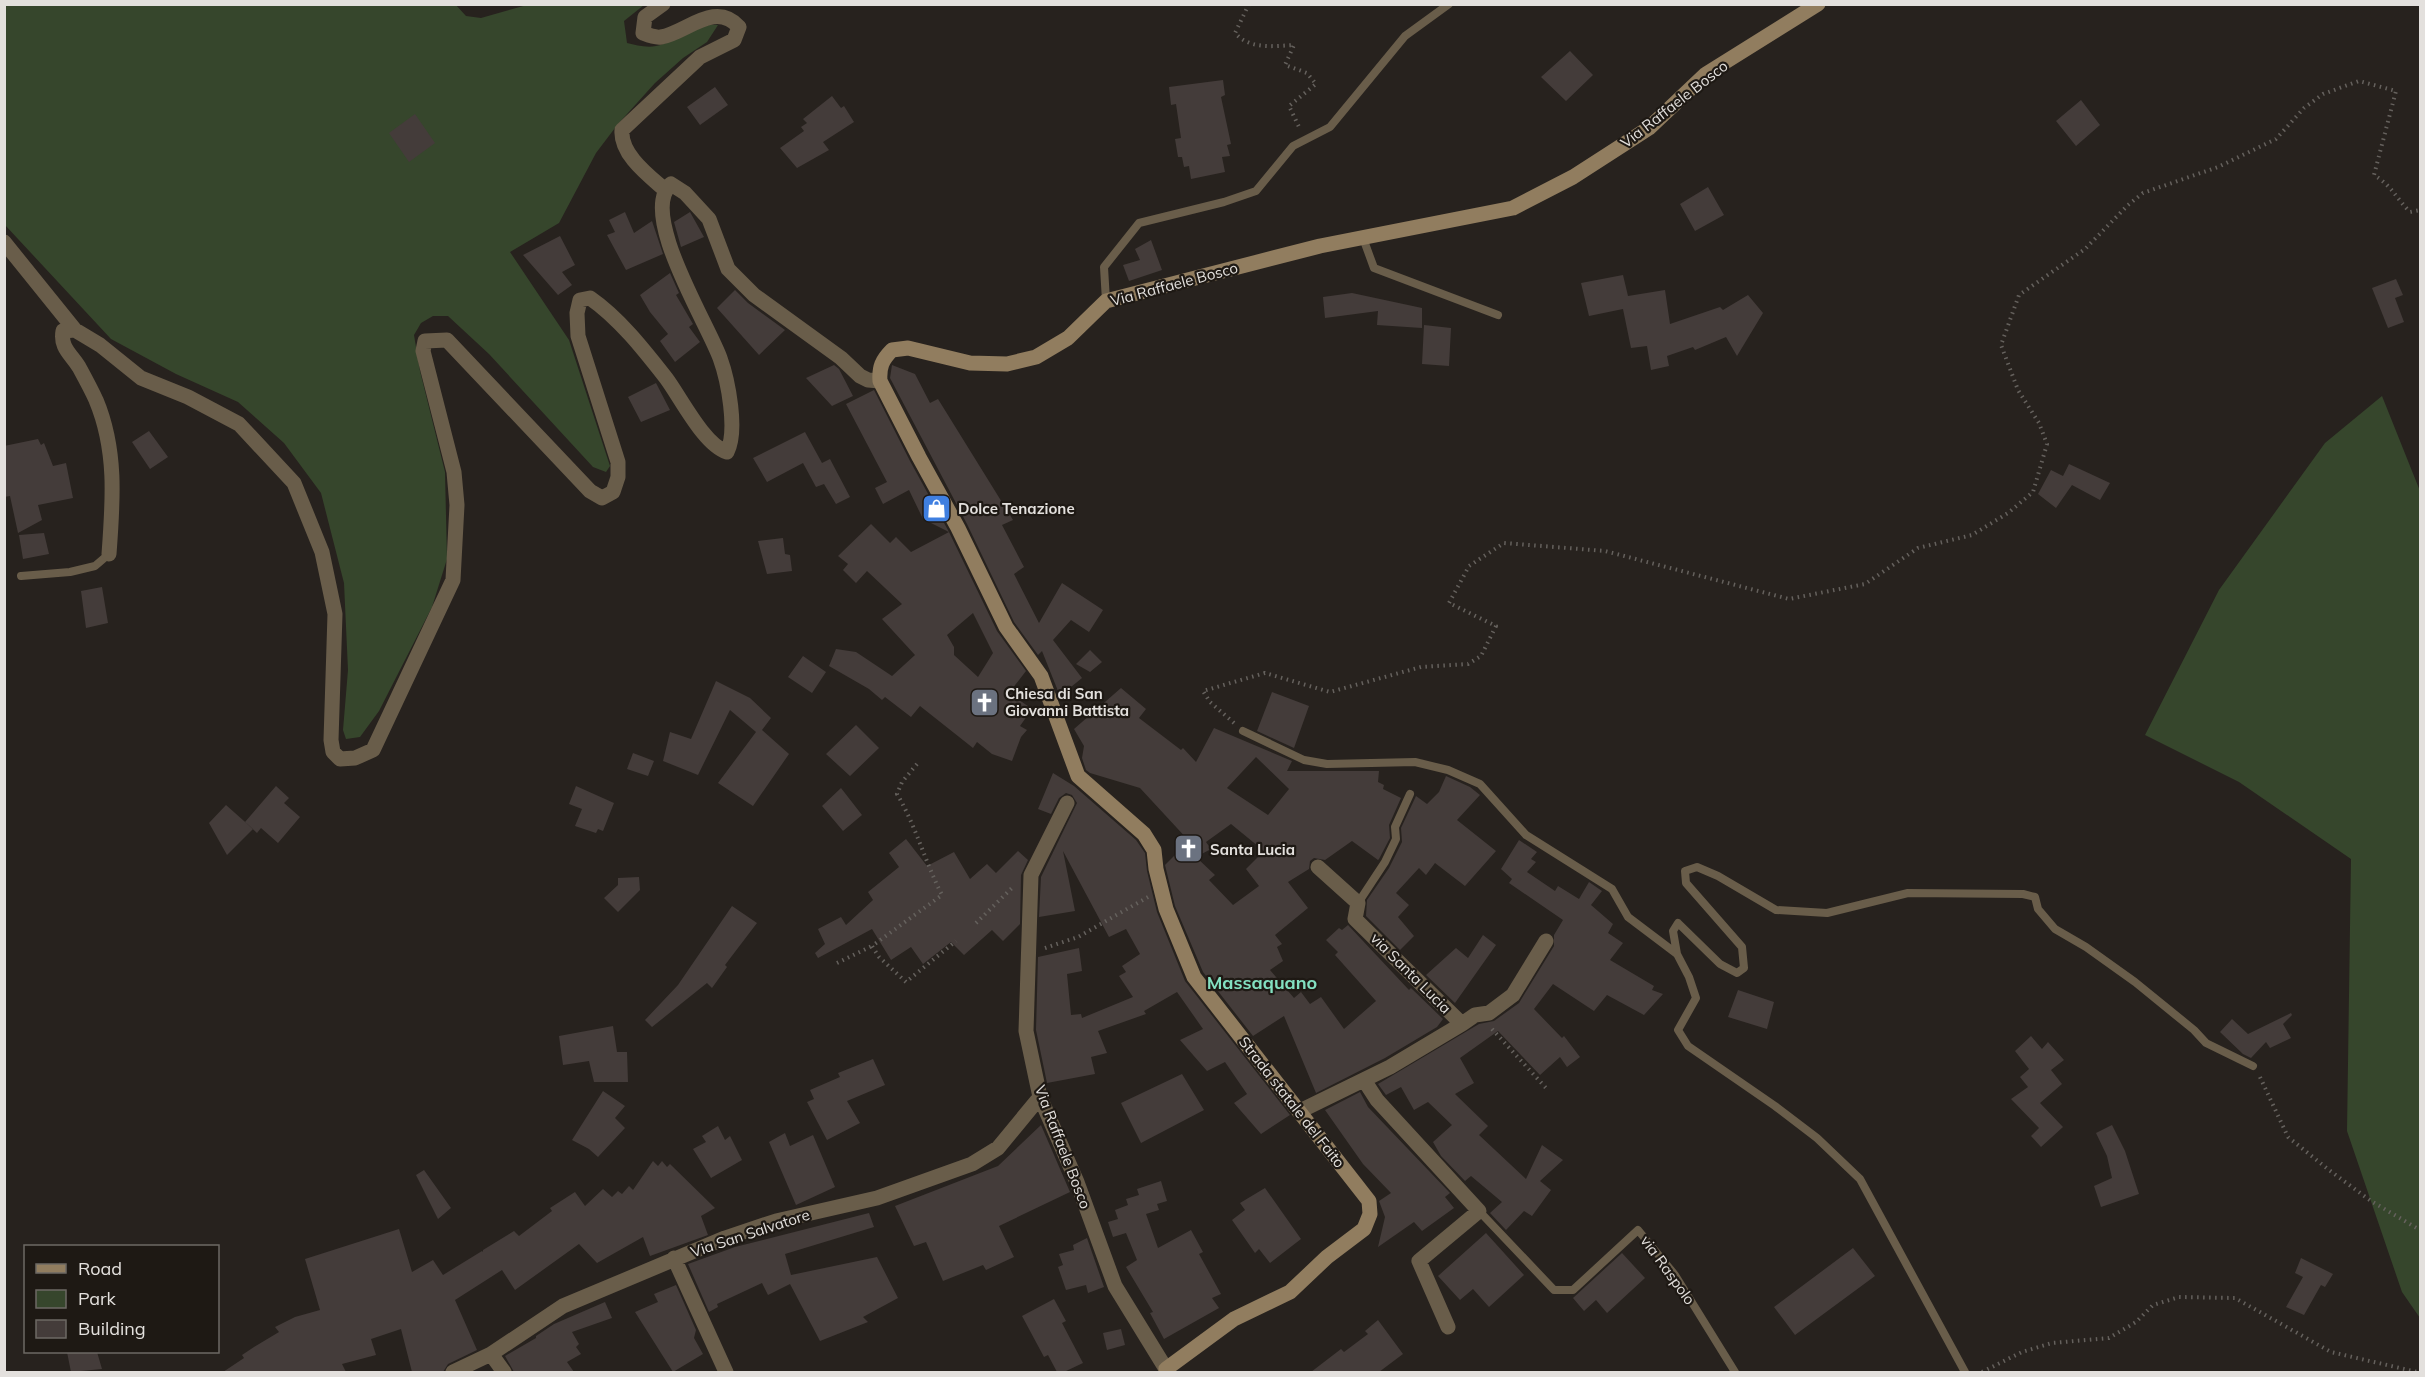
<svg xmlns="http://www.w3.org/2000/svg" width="2425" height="1377" font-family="Mulish,sans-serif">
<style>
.green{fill:#36462c}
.building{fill:#443c3a;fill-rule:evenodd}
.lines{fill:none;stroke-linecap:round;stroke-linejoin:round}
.path{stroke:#65615d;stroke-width:4;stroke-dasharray:1.5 4.5;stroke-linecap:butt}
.lane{stroke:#695d4a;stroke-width:8}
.street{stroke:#695d4a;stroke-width:15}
.secondary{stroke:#917d5f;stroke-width:15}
.labels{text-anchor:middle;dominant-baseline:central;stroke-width:4.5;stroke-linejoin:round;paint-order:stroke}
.street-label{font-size:15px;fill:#e3e0dd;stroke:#1e1914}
.poi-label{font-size:15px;font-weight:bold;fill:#e3e0dd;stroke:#1e1914;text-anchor:start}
.quarter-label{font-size:18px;font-weight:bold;fill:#83e0c1;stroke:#1e1914}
</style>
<rect width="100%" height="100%" fill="#27221e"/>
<path class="green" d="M 455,4 L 466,16 L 481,18 L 527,5 L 644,5 L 624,21 L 627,43 C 636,45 646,48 656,46 C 677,42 695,22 718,25 L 707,42 L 683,58 L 655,83 L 618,124 L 596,153 L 559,223 L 510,252 L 569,340 L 610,466 L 606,472 L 593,467 L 489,354 L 448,316 L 433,316 L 421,323 L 414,335 L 420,371 L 445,472 L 447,559 L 432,607 L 379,711 L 360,737 L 346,739 L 343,730 L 348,670 L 344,583 L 321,493 L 284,443 L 238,402 L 176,374 L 111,339 L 5,225 L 4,5 Z
M 2382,396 L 2420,491 L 2420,1318 L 2402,1292 L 2347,1131 L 2351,859 L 2239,782 L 2145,735 L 2219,590 L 2325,443 Z"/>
<path class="building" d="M 1570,51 L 1593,75 L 1566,101 L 1541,77 Z
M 1223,80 L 1225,95 L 1221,97 L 1231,144 L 1227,145 L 1230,156 L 1222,157 L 1225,172 L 1191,179 L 1189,166 L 1184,167 L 1182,157 L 1178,157 L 1175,139 L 1181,138 L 1176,104 L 1171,105 L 1169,87 Z
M 715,87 L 728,105 L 700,125 L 687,107 Z
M 832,96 L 841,108 L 844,106 L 854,122 L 823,142 L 829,150 L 797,168 L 780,148 L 804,131 L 801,127 L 807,123 L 803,119 Z
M 2081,100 L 2100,125 L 2076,146 L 2056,121 Z
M 415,114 L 435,143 L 409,162 L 389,133 Z
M 1708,187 L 1724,215 L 1695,231 L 1680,204 Z
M 625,212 L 634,233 L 652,221 L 663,254 L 626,270 L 607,235 L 615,232 L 609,220 Z
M 690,212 L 704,237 L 681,247 L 674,222 Z
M 560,236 L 575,265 L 562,272 L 572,285 L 558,295 L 523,255 Z
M 1151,240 L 1162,270 L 1129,281 L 1123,265 L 1140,260 L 1135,249 Z
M 670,273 L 679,293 L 676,295 L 693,324 L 689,327 L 700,342 L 675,362 L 660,341 L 668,334 L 650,312 L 640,295 Z
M 1623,275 L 1628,296 L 1665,290 L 1670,324 L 1720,307 L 1723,310 L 1748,295 L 1763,313 L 1737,356 L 1726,337 L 1695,350 L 1693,347 L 1667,356 L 1669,366 L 1651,370 L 1647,346 L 1631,348 L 1623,309 L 1589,316 L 1581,283 Z
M 2396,279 L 2403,295 L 2395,298 L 2404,322 L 2388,328 L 2372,288 Z
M 735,290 L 748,303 L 785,330 L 759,355 L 717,308 Z
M 1352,293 L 1422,308 L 1422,328 L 1377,325 L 1378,311 L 1325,318 L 1323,297 Z
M 1424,325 L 1451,328 L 1449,366 L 1422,364 Z
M 834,365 L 839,369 L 853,396 L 832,406 L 806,378 Z
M 892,365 L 915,374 L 930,403 L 938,399 L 1013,520 L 1002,525 L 1024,567 L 1014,574 L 1039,623 L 1062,583 L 1103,610 L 1089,632 L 1071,620 L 1053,640 L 1082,678 L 1060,696 L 1042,651 L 1038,655 L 1014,622 L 967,524 L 890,378 Z
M 656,383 L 670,410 L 641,422 L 628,397 Z
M 874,390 L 910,461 L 949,532 L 923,519 L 909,490 L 883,504 L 875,488 L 887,482 L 846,404 Z
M 149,431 L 168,457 L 150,469 L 132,442 Z
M 805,432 L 822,463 L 830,459 L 850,497 L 836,504 L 824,484 L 816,487 L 803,463 L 767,482 L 753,458 Z
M 38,439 L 41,445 L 44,443 L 53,466 L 66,463 L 73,498 L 38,505 L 42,520 L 18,533 L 10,496 L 4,497 L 4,446 Z
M 2069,464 L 2110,483 L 2100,500 L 2072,485 L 2056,508 L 2038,494 L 2051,470 L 2063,476 Z
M 871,524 L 890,543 L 896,537 L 911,552 L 949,532 L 997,631 L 1026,671 L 1009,693 L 1032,709 L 1020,726 L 1027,730 L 1021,737 L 1012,761 L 992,754 L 977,742 L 973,748 L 920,706 L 911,717 L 885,697 L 882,700 L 869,689 L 829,666 L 836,649 L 856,652 L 892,676 L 915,655 L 882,619 L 902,604 L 867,571 L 856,583 L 843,570 L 848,564 L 838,556 ZM 973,613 L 993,653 L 978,677 L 954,655 L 954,647 L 947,635 Z
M 44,533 L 49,554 L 23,559 L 19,535 Z
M 783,538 L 785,554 L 790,555 L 792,571 L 767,574 L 758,541 Z
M 102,587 L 108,623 L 86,628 L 81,591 Z
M 1090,650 L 1102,662 L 1090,672 L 1076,664 Z
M 803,656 L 826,672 L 812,693 L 788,677 Z
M 716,681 L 750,698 L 771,718 L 762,730 L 789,754 L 753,806 L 718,783 L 756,732 L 730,710 L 698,775 L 663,761 L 670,732 L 691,739 Z
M 1121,688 L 1146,709 L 1139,718 L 1181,750 L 1183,748 L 1196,762 L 1214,728 L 1292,761 L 1287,771 L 1379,771 L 1378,782 L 1384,785 L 1383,789 L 1401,798 L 1389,825 L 1390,838 L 1379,859 L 1378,860 L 1352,841 L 1325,860 L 1314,858 L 1310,861 L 1309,869 L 1288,882 L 1308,908 L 1275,935 L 1282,944 L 1277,947 L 1283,961 L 1270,970 L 1294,998 L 1301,992 L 1310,1004 L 1321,997 L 1344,1029 L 1376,1001 L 1335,955 L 1338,952 L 1326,940 L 1339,928 L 1342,930 L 1348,925 L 1409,990 L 1411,988 L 1443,1019 L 1437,1027 L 1385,1058 L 1316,1093 L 1284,1016 L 1253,1036 L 1203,972 L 1175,906 L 1165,865 L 1189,841 L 1140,788 L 1090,773 L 1086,770 L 1082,758 L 1084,746 L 1074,729 ZM 1256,757 L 1289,789 L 1268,815 L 1227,788 ZM 1231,824 L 1264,851 L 1246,869 L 1259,886 L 1233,905 L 1209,880 L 1215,875 L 1196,857 L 1211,849 L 1206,842 Z
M 1272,692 L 1309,706 L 1294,748 L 1257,731 Z
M 856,725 L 879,748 L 850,776 L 826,754 Z
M 633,753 L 654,761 L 648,776 L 627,769 Z
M 1053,773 L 1074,786 L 1136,840 L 1145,853 L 1147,871 L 1157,912 L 1185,981 L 1290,1115 L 1261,1134 L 1234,1103 L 1247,1094 L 1225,1062 L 1207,1071 L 1180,1040 L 1203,1029 L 1177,992 L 1144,1011 L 1146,1014 L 1098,1031 L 1107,1053 L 1091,1057 L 1095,1074 L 1047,1083 L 1036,1030 L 1038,957 L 1079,948 L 1082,971 L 1067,974 L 1071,1015 L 1081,1014 L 1082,1018 L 1133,997 L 1119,976 L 1126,972 L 1122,966 L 1140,954 L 1126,929 L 1109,937 L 1063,851 L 1075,911 L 1039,917 L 1041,877 L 1077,803 L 1072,795 L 1066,793 L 1059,798 L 1051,814 L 1038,809 Z
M 1446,776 L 1470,787 L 1480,795 L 1457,820 L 1496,851 L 1465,886 L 1435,863 L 1426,875 L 1419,868 L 1396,893 L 1409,905 L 1398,917 L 1414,936 L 1400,950 L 1366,916 L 1367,900 L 1389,868 L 1402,842 L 1401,828 L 1416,796 L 1427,804 L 1439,792 Z
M 276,786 L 289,798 L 284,803 L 300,817 L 278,843 L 261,828 L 257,833 L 245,822 Z
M 576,786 L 614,803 L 603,831 L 598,829 L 596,833 L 575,826 L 582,809 L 569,804 Z
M 841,788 L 862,815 L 843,831 L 822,806 Z
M 226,805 L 253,829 L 227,855 L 209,823 Z
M 906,839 L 927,866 L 954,852 L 970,879 L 987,864 L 996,873 L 1018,851 L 1028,860 L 1021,875 L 1020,924 L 1003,941 L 992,930 L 964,955 L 951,942 L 923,964 L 911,947 L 891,960 L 872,929 L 818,958 L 815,953 L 825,944 L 818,929 L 841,917 L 846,925 L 873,900 L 868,892 L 899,867 L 889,853 Z
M 1519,840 L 1537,852 L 1531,859 L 1536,862 L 1527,872 L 1555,891 L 1558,886 L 1579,899 L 1589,882 L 1602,891 L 1591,905 L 1613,924 L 1608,933 L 1623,943 L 1610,960 L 1654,986 L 1652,990 L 1663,994 L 1644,1015 L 1607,995 L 1594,1011 L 1553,984 L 1534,1009 L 1562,1038 L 1564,1036 L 1580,1057 L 1567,1067 L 1560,1057 L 1540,1075 L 1498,1031 L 1460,1058 L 1474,1083 L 1455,1094 L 1488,1126 L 1479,1135 L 1526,1179 L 1542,1145 L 1563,1160 L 1540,1181 L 1551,1190 L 1532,1216 L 1524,1211 L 1506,1230 L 1490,1213 L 1502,1202 L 1471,1176 L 1465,1181 L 1441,1156 L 1433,1142 L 1452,1125 L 1428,1102 L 1414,1110 L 1401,1087 L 1386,1095 L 1378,1084 L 1479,1024 L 1494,1021 L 1519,1003 L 1554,946 L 1554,935 L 1563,920 L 1509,883 L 1512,879 L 1501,869 Z
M 639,877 L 640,890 L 618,912 L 604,898 L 618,885 L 618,878 Z
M 732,906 L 757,923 L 725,965 L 727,967 L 712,988 L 707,983 L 652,1027 L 645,1020 L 678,985 Z
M 1483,935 L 1496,945 L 1455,1003 L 1426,975 L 1456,948 L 1468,958 Z
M 1738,990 L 1774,1002 L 1767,1029 L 1728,1017 Z
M 2291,1013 L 2292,1015 L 2283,1024 L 2291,1038 L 2270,1048 L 2266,1042 L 2251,1058 L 2243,1054 L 2220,1032 L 2232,1019 L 2248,1034 Z
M 613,1026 L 617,1052 L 627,1052 L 628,1082 L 594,1082 L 589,1061 L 563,1065 L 559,1036 Z
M 2031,1036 L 2042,1049 L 2048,1042 L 2064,1060 L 2051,1070 L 2062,1084 L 2040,1103 L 2063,1127 L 2041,1147 L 2031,1136 L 2039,1128 L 2011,1099 L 2028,1087 L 2020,1077 L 2029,1069 L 2015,1051 Z
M 873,1059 L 885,1085 L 847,1101 L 860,1123 L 827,1140 L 807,1102 L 814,1099 L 810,1090 L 840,1077 L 838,1073 Z
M 1182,1074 L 1204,1110 L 1141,1143 L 1121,1103 Z
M 603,1091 L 625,1106 L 615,1118 L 625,1128 L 598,1157 L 589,1149 L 572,1140 Z
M 1360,1092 L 1368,1107 L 1450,1193 L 1445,1197 L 1454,1208 L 1422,1231 L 1414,1222 L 1378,1247 L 1385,1217 L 1379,1201 L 1391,1193 L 1363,1164 L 1325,1110 Z
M 1041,1125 L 1070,1192 L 999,1226 L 1014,1257 L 986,1270 L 983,1265 L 943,1281 L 926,1242 L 914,1246 L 895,1206 L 998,1166 Z
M 2112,1125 L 2125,1151 L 2139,1194 L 2101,1207 L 2094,1186 L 2112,1178 L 2107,1156 L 2096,1133 Z
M 718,1126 L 725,1140 L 730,1136 L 742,1160 L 711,1178 L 693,1149 L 706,1142 L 702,1136 Z
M 785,1133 L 790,1146 L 813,1135 L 835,1187 L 796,1205 L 769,1142 Z
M 653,1161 L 658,1166 L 662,1161 L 667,1167 L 670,1164 L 715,1208 L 701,1216 L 708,1235 L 650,1256 L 643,1237 L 597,1263 L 579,1244 L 515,1290 L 502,1270 L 455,1300 L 477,1350 L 448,1364 L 443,1372 L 412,1372 L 401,1329 L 371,1339 L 376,1355 L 342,1364 L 346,1372 L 223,1372 L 244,1358 L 242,1355 L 254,1347 L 279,1332 L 275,1327 L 295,1317 L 320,1310 L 305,1259 L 399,1229 L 412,1272 L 433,1260 L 443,1275 L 482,1251 L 483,1252 L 483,1250 L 514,1231 L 519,1236 L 552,1211 L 550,1208 L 575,1192 L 585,1206 L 603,1189 L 612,1197 L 618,1191 L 622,1194 L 629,1186 L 633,1190 Z
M 424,1170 L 451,1208 L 438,1219 L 416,1175 Z
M 1161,1181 L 1167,1201 L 1157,1204 L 1159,1210 L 1146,1214 L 1158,1248 L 1191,1230 L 1203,1252 L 1199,1254 L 1221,1294 L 1212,1298 L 1219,1308 L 1164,1339 L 1150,1313 L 1153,1312 L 1126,1267 L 1137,1260 L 1126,1233 L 1113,1237 L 1108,1222 L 1118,1219 L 1115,1210 L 1128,1205 L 1126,1199 L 1139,1195 L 1137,1189 Z
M 1265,1188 L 1301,1239 L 1270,1263 L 1259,1249 L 1255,1253 L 1232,1220 L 1245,1210 L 1240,1203 Z
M 869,1213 L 874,1227 L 785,1254 L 791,1275 L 877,1257 L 898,1298 L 863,1317 L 868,1322 L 820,1341 L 790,1284 L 768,1295 L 762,1283 L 717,1304 L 718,1307 L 709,1312 L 688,1264 L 735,1247 Z
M 1486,1233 L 1524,1275 L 1489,1307 L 1473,1289 L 1460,1300 L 1438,1276 Z
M 1087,1238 L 1104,1287 L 1088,1293 L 1086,1285 L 1066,1290 L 1058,1267 L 1063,1265 L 1059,1254 L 1074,1250 L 1073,1245 Z
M 1853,1248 L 1875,1276 L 1795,1335 L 1774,1307 Z
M 1622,1253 L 1645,1278 L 1607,1313 L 1596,1300 L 1584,1311 L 1573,1298 Z
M 2301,1258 L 2333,1274 L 2325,1287 L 2321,1285 L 2304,1315 L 2286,1307 L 2303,1277 L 2295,1273 Z
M 676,1285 L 696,1330 L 694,1338 L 703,1354 L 673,1372 L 635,1312 L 658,1302 L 654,1294 Z
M 1054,1299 L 1066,1321 L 1062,1323 L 1083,1363 L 1064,1372 L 1057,1372 L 1048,1355 L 1044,1357 L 1022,1316 Z
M 605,1302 L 612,1318 L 572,1332 L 579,1344 L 576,1347 L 581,1354 L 567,1362 L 574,1372 L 514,1372 L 505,1356 L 536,1338 L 536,1336 L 554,1324 Z
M 1378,1320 L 1403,1354 L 1379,1372 L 1311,1372 L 1341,1349 L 1344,1352 L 1368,1334 L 1365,1331 Z
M 1121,1329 L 1125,1345 L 1107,1350 L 1103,1333 Z
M 67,1352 L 97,1352 L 102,1369 L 71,1372 Z"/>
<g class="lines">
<path class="path" d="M 1249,4 L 1235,33 C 1250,50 1274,46 1294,45 L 1285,65 L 1307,73 L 1316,84 L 1289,106 L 1300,129
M 1234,723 L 1210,702 L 1203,691 L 1265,673 L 1330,692 L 1421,667 L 1468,664 L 1481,656 L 1496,626 L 1449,603 L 1469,566 L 1504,543 L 1605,551 L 1789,599 L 1865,584 L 1918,548 L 1972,535 L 2008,513 L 2033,492 L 2047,444 L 2039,423 L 2018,390 L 2001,345 L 2019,295 L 2085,249 L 2128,205 L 2143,193 L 2218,167 L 2276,139 L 2304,108 L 2323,94 L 2359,81 L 2396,91 L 2374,175 C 2392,186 2396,198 2410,212 L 2420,210
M 917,764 L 902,782 L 897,794 C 916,826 925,862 942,895 L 872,946 L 879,957 L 906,982 L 956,941
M 976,923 L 1014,886
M 1045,948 L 1078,937 L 1148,897
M 837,963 L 872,946
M 1492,1029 L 1546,1088
M 2260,1077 L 2288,1137 L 2329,1170 L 2371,1201 L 2420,1230
M 1982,1372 L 2022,1352 L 2052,1343 L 2109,1338 L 2136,1322 L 2153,1305 L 2179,1297 L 2235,1298 L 2331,1352 L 2417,1372"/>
<path class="lane" d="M 1363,238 L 1374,268 L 1498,315
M 1106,301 L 1104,267 L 1139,223 L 1224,202 L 1256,191 L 1293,146 L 1330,127 L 1405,36 L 1449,4
M 21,576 L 70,572 L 95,566 L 109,554
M 1243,731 L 1304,760 L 1327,764 L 1415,762 L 1448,770 L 1480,784 L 1526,835 L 1612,889 L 1628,917 L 1677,954 L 1689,977 L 1696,998 L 1678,1030 L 1688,1046 L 1775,1106 L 1817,1138 L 1860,1179 L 1965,1372
M 1358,903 L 1385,862 L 1396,839 L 1395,827 L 1410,794
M 1677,954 L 1673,931 L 1678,923 L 1720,964 L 1737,973 L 1744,968 L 1742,947 L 1686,883 L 1685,871 L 1697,867 L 1718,876 L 1776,910 L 1827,913 L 1908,893 L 2023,894 L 2035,897 L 2038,909 L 2055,929 L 2086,947 L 2135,982 L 2194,1030 L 2206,1043 L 2253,1066
M 1479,1211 L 1554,1290 L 1573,1290 L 1638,1230 L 1675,1275 L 1735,1372"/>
<path class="street" d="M 663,4 L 645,17 L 643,33 C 648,35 655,38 661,37 C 686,33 715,0 739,27 L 734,40 L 700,57 L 622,130 C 620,154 648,175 664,189
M 4,242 L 75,330
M 109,554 C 113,501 117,450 96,400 C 91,389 85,378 79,367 C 71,354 60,348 63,331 L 75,330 L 100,345 L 141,378 L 188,397 L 239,424 L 294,483 L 322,552 L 335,614 L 331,740 L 333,752 L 340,759 L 355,758 L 373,750 L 453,580 L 457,505 L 454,472 L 423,351 L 425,341 L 447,340 L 590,491 L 602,498 L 613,492 L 618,477 L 618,462 L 578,336 L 577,313 L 580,300 L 590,298 C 619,318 644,350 666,378 C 681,398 704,445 727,452 C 738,431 728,380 720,358 C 708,324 638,213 671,184 L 685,193 L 709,219 L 728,269 L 754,295 L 841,358 L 860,376 L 868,380 L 880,381
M 1067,803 L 1031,875 L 1026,1031 L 1040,1097 L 1077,1182 L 1115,1286 L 1166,1369
M 1462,1024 L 1475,1015 L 1489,1013 L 1513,995 L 1546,941
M 1364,1080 L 1377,1100 L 1479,1211 L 1419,1261 L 1448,1327
M 1300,1111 L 1390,1067 L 1462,1024 L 1355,919 L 1358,903 L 1318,867
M 674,1258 L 726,1372
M 491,1354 L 504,1372
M 453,1372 L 491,1354 L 563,1306 L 725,1238 L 776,1221 L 877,1198 L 972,1164 L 998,1148 L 1040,1097"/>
<path class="secondary" d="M 1167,1372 L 1166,1369 L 1234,1319 L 1290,1292 L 1327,1257 L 1364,1229 L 1370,1214 L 1369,1201 L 1194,977 L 1166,909 L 1156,869 L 1154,850 L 1144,834 L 1078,776 L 1041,676 L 1006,627 L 958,528 L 919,457 L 880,381 C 879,367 882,360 892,350 L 908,348 L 970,363 L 1007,364 L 1036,357 L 1068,338 L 1106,301 L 1320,246 L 1513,208 L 1573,177 L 1649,128 L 1706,74 L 1818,4"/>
</g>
<defs>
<symbol id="shop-square" viewBox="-11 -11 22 22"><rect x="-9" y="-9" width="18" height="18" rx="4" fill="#3f7fe0" stroke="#1e1914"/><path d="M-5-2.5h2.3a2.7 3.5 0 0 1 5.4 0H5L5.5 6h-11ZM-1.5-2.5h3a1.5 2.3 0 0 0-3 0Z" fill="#fff"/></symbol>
<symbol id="church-square" viewBox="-11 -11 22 22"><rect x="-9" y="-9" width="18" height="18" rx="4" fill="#6b7280" stroke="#1e1914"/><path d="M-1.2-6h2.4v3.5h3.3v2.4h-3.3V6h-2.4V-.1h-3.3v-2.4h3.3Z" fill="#fff"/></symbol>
</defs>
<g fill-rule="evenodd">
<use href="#shop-square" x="920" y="492" width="33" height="33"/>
<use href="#church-square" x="968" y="686" width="33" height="33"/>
<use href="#church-square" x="1172" y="832" width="33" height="33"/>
</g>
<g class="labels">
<g class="street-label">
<text transform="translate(1674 104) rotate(-38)">Via Raffaele Bosco</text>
<text transform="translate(1174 284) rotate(-15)">Via Raffaele Bosco</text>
<text transform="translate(1411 973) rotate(45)">via Santa Lucia</text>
<text transform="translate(1292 1102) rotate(52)">Strada statale del Faito</text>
<text transform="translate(1063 1147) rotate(69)">Via Raffaele Bosco</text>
<text transform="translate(750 1233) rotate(-18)">Via San Salvatore</text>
<text transform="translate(1668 1270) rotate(54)">via Raspolo</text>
</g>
<g class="poi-label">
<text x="958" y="508">Dolce Tenazione</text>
<text x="1005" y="693">Chiesa di San<tspan x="1005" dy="17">Giovanni Battista</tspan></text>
<text x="1210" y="849">Santa Lucia</text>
</g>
<g class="quarter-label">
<text x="1262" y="982">Massaquano</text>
</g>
</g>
<rect width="2425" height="1377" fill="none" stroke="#e3e0dd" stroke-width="12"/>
<rect x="24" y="1245" width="195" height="108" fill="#1e1914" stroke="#6d6964" stroke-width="1.5"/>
<rect x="36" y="1264" width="30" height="9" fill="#917d5f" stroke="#6d6964" stroke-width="1.5"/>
<text x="78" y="1275" font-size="18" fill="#e3e0dd">Road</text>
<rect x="36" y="1290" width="30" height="18" fill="#36462c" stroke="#6d6964" stroke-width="1.5"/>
<text x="78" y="1305" font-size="18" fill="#e3e0dd">Park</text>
<rect x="36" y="1320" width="30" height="18" fill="#443c3a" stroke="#6d6964" stroke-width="1.5"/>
<text x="78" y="1335" font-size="18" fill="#e3e0dd">Building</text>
</svg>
